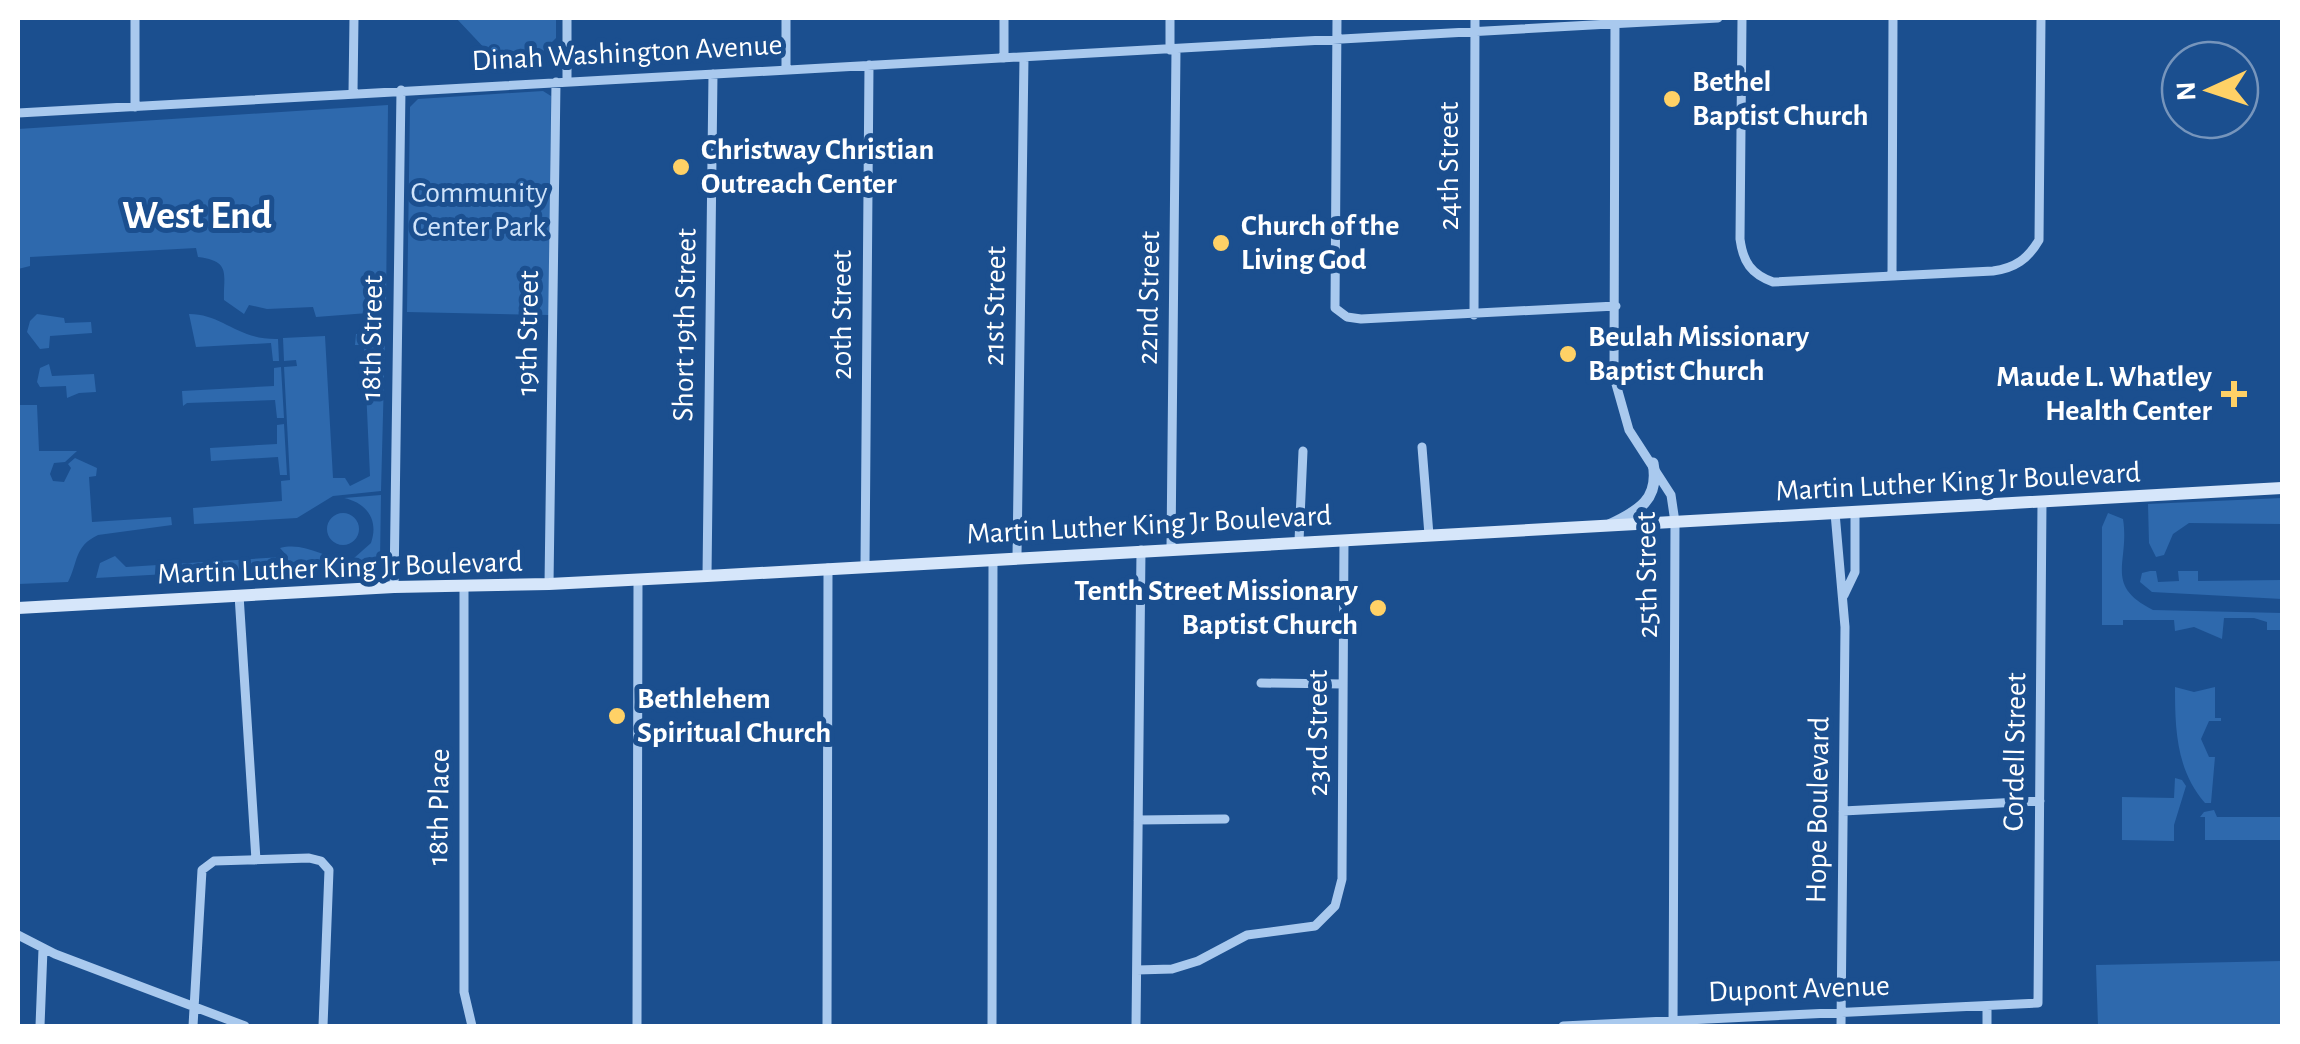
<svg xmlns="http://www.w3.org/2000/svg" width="2300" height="1044" font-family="'Alegreya Sans',sans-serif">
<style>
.green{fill:#2e69ad}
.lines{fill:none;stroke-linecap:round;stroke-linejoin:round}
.minor{stroke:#a9c9ee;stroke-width:9}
.tertiary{stroke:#a9c9ee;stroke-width:11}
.secondary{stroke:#d6e6fa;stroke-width:12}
.poi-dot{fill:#ffd166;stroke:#1b4f8f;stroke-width:4}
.labels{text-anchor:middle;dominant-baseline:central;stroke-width:10;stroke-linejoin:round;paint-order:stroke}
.street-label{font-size:30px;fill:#fff;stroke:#1b4f8f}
.poi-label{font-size:30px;font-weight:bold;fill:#fff;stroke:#1b4f8f;text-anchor:start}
.park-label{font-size:30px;fill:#cfe3fa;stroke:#1b4f8f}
.district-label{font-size:40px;font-weight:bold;fill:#fff;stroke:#1b4f8f}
</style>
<rect width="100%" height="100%" fill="#1b4f8f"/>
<path class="green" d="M 456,18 L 556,18 L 556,38 L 536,58 L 507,72 Z
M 543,91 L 551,96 L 549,315 L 407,312 L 410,107 L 418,99 Z
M 388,105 L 386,308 L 381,312 L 316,317 L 313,307 L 267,309 L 249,305 L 244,314 L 224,300 C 223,275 232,261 198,257 L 196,248 L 30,257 L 30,266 L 18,269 L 18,129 Z
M 37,314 L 64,318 L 65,323 L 91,322 L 92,333 L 50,336 L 49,348 L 40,349 L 27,332 L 30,321 Z
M 189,314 C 223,314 237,340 278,339 L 279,361 L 273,361 L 271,343 L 196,347 Z
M 376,333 L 385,339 L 381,491 L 333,496 L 297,518 L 194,524 L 193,508 L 282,501 L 281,481 L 290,480 L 284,367 L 297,366 L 296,360 L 284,361 L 283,338 L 325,336 L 333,478 L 345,478 L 350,486 L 370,476 L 364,345 L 355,345 L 356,334 Z
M 49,364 L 52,376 L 94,374 L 96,392 L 79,393 L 67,398 L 66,386 L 40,387 L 37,382 L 40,368 Z
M 281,367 L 284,418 L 277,418 L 275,400 L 187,403 L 183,406 L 182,391 L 274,386 L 274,368 Z
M 37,405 L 39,451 L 77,451 L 65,462 L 54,463 L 50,474 L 53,481 L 64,482 L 71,468 L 68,464 L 75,458 L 97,468 L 96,476 L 89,477 L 92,522 L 171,517 L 172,525 L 98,535 C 74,546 78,563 68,582 L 18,584 L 18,405 Z
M 284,424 L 287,475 L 280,475 L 278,457 L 211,461 L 210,448 L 277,444 L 277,425 Z
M 381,495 L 380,562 L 96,578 L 100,563 L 115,556 L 126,567 L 282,557 L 286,560 L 288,557 L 280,548 C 308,541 326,562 353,559 L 371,543 C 379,520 367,503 344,498 Z
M 2282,498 L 2282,524 L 2189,523 L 2173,534 L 2164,555 L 2156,557 L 2149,543 L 2148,504 Z
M327 529a16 16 0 1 1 32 0a16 16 0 1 1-32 0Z
M 2108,513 L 2123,519 C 2130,563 2103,585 2153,610 L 2282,613 L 2282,630 L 2267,630 L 2267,622 L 2254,618 L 2224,618 L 2222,639 L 2194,627 L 2175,631 L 2174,620 L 2123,620 L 2123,625 L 2102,625 L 2102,527 Z
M 2150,571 L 2156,571 L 2158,582 L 2179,581 L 2178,571 L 2198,571 L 2198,581 L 2282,580 L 2282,599 L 2152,592 L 2140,582 L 2142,573 Z
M 2175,687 L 2194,692 L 2215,687 L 2215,718 L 2221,718 L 2221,721 L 2209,721 L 2201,739 L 2209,757 L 2215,757 L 2211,803 L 2205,803 C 2176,770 2175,728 2175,687 Z
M 2175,778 L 2182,780 L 2186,786 L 2174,825 L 2174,841 L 2122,840 L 2122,797 L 2174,798 Z
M 2214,810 L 2217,817 L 2282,817 L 2282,840 L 2205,840 L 2205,817 L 2200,817 L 2204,812 Z
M 2282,961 L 2282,1026 L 2098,1026 L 2096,965 Z"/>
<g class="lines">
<path class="minor" d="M 135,18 L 135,107
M 1337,18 L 1335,308 L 1347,317 L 1361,319 L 1616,306
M 1615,18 L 1614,377 L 1629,430 L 1671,495 L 1675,522 L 1673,1026
M 1742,18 L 1740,239 C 1743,262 1751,274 1773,282 L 1993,271 C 2015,268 2028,259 2039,240 L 2041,18
M 1170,50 L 1170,18
M 1004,58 L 1004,18
M 786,70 L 786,18
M 567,82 L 567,18
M 353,92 L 354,18
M 18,113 L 1718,18
M 1892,274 L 1893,18
M 1474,315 L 1475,18
M 1422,447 L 1429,535
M 1835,513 L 1845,627 L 1841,1026
M 1299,541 L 1303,451
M 1171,548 L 1176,49
M 1017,556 L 1024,57
M 865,565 L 869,65
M 707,576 L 713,74
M 549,584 L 556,82
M 394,587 L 401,90
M 464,587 L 464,992 L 472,1026
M 239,595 L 256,860
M 1844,595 L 1855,572 L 1855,512
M 1261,683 L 1343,684
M 1843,811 L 2040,801
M 1138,820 L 1225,819
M 18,935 L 55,954 L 245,1026
M 1137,970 L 1172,969 L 1198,961 L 1247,935 L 1315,926 L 1335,906 L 1342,879 L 1344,540
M 40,1026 L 43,949
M 193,1026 L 202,870 L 214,861 L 309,858 L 321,861 L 329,870 L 323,1026
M 637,1026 L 638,580
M 827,1026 L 828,568
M 992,1026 L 993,559
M 1136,1026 L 1141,550
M 1563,1026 L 2038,1003 L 2042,502
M 1987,1026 L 1987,1007"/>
<path class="tertiary" d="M 1609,525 C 1639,511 1660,499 1653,463"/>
<path class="secondary" d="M 18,608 L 394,587 L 549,584 L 707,576 L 2282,488"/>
</g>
<g class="poi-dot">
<circle cx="1672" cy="99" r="10"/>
<circle cx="681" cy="167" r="10"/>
<circle cx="1221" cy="243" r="10"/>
<circle cx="1568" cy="354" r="10"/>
<path d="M2229 379h10v10h10v10h-10v10h-10v-10h-10v-10h10z"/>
<circle cx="1378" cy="608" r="10"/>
<circle cx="617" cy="716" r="10"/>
</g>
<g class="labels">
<g class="street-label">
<text transform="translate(627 53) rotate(-3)">Dinah Washington Avenue</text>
<text transform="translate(1449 166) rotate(-90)">24th Street</text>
<text transform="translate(1149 298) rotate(-89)">22nd Street</text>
<text transform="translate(995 306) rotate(-89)">21st Street</text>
<text transform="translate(842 315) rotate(-90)">20th Street</text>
<text transform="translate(685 325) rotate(-89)">Short 19th Street</text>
<text transform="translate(528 333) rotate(-89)">19th Street</text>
<text transform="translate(372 338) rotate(-89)">18th Street</text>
<text transform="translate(1958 482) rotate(-3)">Martin Luther King Jr Boulevard</text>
<text transform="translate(1149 525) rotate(-3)">Martin Luther King Jr Boulevard</text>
<text transform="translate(340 568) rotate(-2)">Martin Luther King Jr Boulevard</text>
<text transform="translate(1647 575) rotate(-91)">25th Street</text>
<text transform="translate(1318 733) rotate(-90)">23rd Street</text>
<text transform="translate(2015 752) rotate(-89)">Cordell Street</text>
<text transform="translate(439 807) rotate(-89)">18th Place</text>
<text transform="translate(1818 810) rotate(-89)">Hope Boulevard</text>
<text transform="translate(1799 989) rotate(-2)">Dupont Avenue</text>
</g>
<g class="poi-label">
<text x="1692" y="82">Bethel<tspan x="1692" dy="34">Baptist Church</tspan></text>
<text x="701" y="150">Christway Christian<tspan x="701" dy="34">Outreach Center</tspan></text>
<text x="1241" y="226">Church of the<tspan x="1241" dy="34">Living God</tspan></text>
<text x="1588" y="337">Beulah Missionary<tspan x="1588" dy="34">Baptist Church</tspan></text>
<text x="2212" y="377" text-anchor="end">Maude L. Whatley<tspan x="2212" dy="34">Health Center</tspan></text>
<text x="1358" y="591" text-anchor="end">Tenth Street Missionary<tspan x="1358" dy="34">Baptist Church</tspan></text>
<text x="637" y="699">Bethlehem<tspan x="637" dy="34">Spiritual Church</tspan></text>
</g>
<g class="park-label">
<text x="479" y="193">Community<tspan x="479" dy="34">Center Park</tspan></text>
</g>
<g class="district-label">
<text x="197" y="216">West End</text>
</g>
</g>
<rect width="2300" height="1044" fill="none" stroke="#ffffff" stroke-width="40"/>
<g transform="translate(2210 90) rotate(267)"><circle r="48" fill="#1b4f8f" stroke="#7695bc" stroke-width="2.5"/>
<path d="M0-8L18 38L0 25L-18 38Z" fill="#ffd166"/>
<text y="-15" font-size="28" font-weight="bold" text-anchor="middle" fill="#ffffff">N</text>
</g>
</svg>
